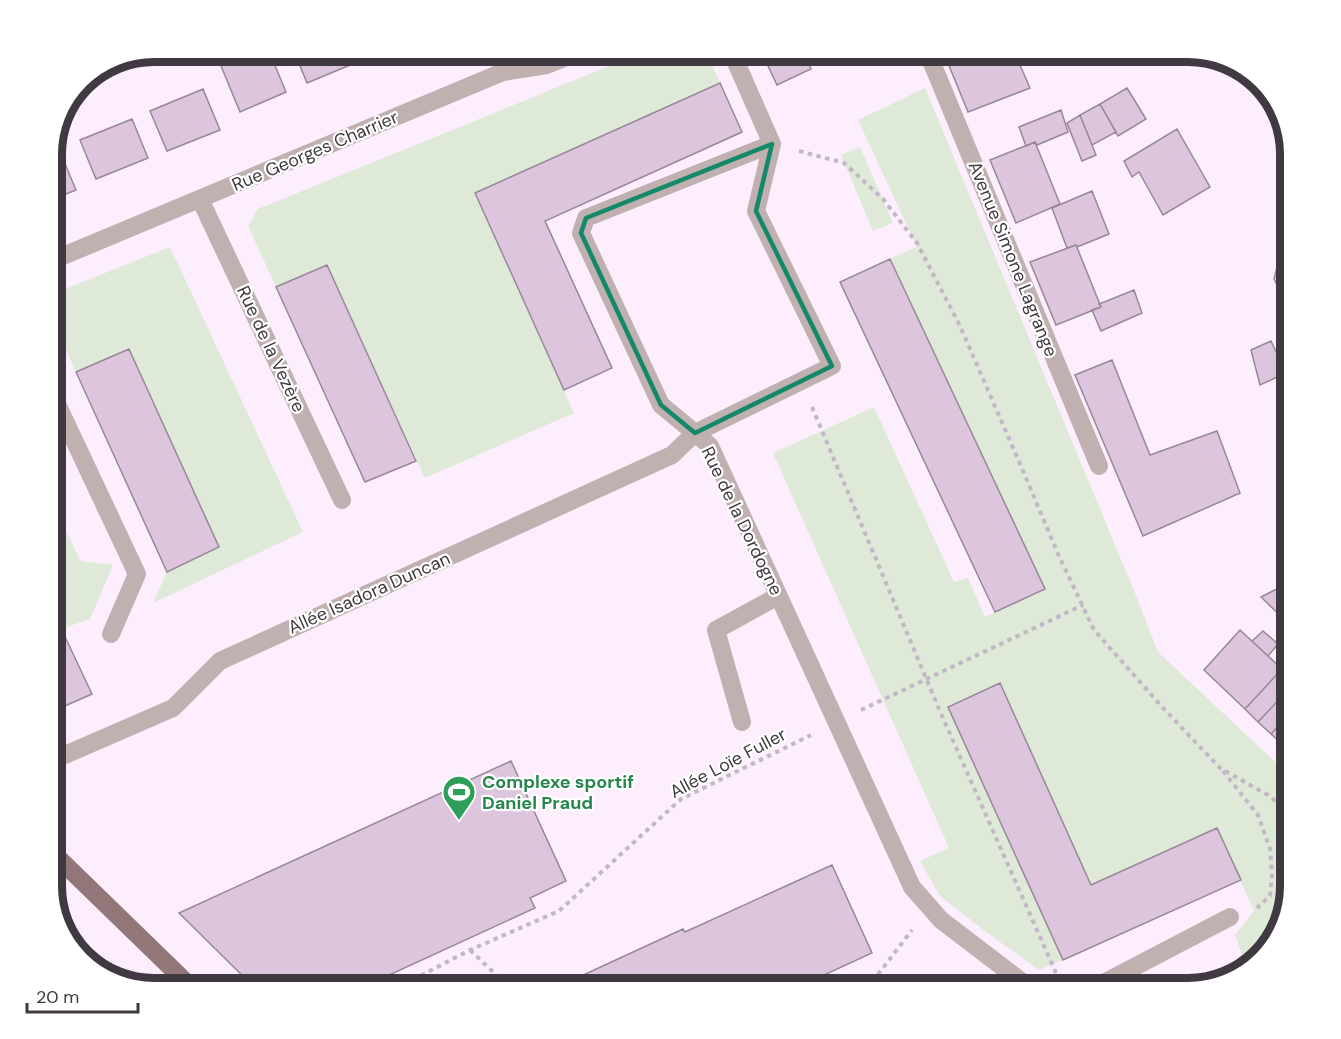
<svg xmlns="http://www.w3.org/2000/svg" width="1341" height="1039" font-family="'DM Sans',sans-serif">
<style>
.green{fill:#dee9d8}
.building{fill:#dcc5dd;stroke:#978798;stroke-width:1.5}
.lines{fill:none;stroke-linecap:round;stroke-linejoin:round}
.path{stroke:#c4b7c5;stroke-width:4;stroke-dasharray:4.5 4.5;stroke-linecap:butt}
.minor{stroke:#c0b0b0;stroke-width:18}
.major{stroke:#937778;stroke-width:18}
.tram{stroke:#5d545e;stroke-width:1.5}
.marked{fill:none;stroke:#148969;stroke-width:4.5;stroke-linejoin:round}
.labels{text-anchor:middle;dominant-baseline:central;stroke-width:4.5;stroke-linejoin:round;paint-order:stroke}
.street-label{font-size:18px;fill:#403941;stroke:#fff}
.leisure-label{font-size:18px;font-weight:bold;fill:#27864d;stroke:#fff;text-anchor:start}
.rim{fill:none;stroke:#403941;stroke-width:8}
</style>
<rect width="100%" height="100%" fill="#fdeefe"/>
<path class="green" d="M 646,51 L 706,51 L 720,83 L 475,193 L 574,413 L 425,478 L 327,265 L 276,287 L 248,226 L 258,209 Z
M 925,88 L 1135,593 L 1158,652 L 1290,776 L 1290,886 L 1269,948 L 1246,966 L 1235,935 L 1254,911 L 1217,828 L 1091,885 L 1000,683 L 948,707 L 1063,960 L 1039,970 L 986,932 L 940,896 L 920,861 L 949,848 L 773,453 L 874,407 L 954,582 L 968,578 L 985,617 L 1044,589 L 890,259 L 917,247 L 858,120 Z
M 860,147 L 893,223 L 873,231 L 841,155 Z
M 170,247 L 303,532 L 153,603 L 167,572 L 218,547 L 129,349 L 76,372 L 51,317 L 51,310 L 60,291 Z
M 51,502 L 81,561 L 113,565 L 90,619 L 61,629 L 51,607 Z"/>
<path class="building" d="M 256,51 L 269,51 L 286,92 L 240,112 L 221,66 Z
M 294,51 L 350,51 L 355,63 L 307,83 Z
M 377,51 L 413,51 L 383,64 Z
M 761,51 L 802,51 L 811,69 L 777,85 Z
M 943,51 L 1014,51 L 1030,88 L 968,112 Z
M 720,83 L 742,132 L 545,221 L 612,368 L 564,390 L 475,193 Z
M 1127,88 L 1146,119 L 1118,136 L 1100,104 Z
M 203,89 L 220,130 L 167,151 L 150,111 Z
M 1100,104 L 1116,132 L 1092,145 L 1080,115 Z
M 1061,110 L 1068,132 L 1037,145 L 1035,142 L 1026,146 L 1019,127 Z
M 1080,115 L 1096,155 L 1082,161 L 1067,123 Z
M 132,119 L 148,158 L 96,179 L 80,140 Z
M 1177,129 L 1210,187 L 1163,215 L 1139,172 L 1132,177 L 1124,161 Z
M 1035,142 L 1060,204 L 1016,223 L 990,160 Z
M 58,147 L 76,190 L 51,200 L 51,149 Z
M 1092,191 L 1109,234 L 1077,247 L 1076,245 L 1067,248 L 1052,208 Z
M 1076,245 L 1101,307 L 1056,325 L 1030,262 Z
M 890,259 L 1045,589 L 995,612 L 840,282 Z
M 1290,259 L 1290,285 L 1280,291 L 1274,279 L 1277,267 Z
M 327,265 L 416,461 L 365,482 L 276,287 Z
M 1134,290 L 1142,313 L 1101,331 L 1092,310 L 1101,307 L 1099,304 Z
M 1271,341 L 1286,373 L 1260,385 L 1251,350 Z
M 129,349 L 219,547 L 167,572 L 76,372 Z
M 1112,360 L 1150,455 L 1217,431 L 1240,493 L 1143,536 L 1075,375 Z
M 1290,582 L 1290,625 L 1261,597 Z
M 51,607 L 92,694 L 51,712 Z
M 1240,630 L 1282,669 L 1245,709 L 1204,670 Z
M 1263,631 L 1278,644 L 1268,656 L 1252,641 Z
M 1282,669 L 1290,677 L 1290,688 L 1258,722 L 1245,709 Z
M 1000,683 L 1091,885 L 1217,828 L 1241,880 L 1063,960 L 948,707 Z
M 1290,688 L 1290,713 L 1271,734 L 1258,722 Z
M 1290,713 L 1290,752 L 1271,734 Z
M 511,761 L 566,881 L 530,898 L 535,908 L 361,988 L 255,988 L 179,913 Z
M 832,865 L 872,953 L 796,988 L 594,988 L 581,976 L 683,929 L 685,932 Z"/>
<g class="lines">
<path class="path" d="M 799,151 L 844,163 L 883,199 L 917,243 L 960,326 L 1024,473 L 1058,554 L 1094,630 L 1164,709 L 1220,768 L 1268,795 L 1290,813
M 812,407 L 939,709 L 1056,973
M 861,710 L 1083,605
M 1223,771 L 1258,815 L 1270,849 L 1272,873 L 1270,896 L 1257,908
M 470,950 L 510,988
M 397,988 L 470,950 L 559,911 L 681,799 L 811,735
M 866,988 L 883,968 L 912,930"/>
<path class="minor" d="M 731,51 L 772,144 L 756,211 L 832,366 L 695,433 L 710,446 L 912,887 L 941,920 L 1030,988
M 927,51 L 1099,466
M 200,199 L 342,500
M 51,261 L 503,72 L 547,65 L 581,51
M 51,391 L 137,574 L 111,634
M 742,722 L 716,630 L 778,596
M 51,761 L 173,708 L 220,661 L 672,455 L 695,433 L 661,405 L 581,233 L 586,218 L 772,144
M 1094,988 L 1230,917"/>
<path class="major" d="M 51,851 L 192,988"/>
<path class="tram" d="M 60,926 L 109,973"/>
</g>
<path class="marked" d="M 772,144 L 756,211 L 832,366 L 695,433 L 661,405 L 581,233 L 586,218 Z"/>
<defs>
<symbol id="stadium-pin" viewBox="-11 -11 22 30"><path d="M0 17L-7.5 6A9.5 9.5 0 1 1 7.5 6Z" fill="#2e9e5b" stroke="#fff"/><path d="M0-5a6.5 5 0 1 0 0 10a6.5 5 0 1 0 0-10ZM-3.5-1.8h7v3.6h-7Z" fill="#fff"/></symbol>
</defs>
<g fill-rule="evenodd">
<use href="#stadium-pin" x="440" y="773" width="38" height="52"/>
</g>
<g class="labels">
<g class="street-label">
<text transform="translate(315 151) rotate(-23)">Rue Georges Charrier</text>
<text transform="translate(1013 259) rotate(68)">Avenue Simone Lagrange</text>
<text transform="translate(271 349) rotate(65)">Rue de la Vezère</text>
<text transform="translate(742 521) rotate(64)">Rue de la Dordogne</text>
<text transform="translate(369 593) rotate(-24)">Allée Isadora Duncan</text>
<text transform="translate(728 763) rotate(-28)">Allée Loïe Fuller</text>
</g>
<g class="leisure-label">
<text x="482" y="782">Complexe sportif<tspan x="482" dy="21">Daniel Praud</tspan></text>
</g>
</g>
<path d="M0 0H1341V1039H0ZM154 62H1188A92 92 0 0 1 1280 154V886A92 92 0 0 1 1188 978H154A92 92 0 0 1 62 886V154A92 92 0 0 1 154 62Z" fill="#fff" fill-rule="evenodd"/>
<path class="rim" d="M154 62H1188A92 92 0 0 1 1280 154V886A92 92 0 0 1 1188 978H154A92 92 0 0 1 62 886V154A92 92 0 0 1 154 62Z"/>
<path d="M27 1003v9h111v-9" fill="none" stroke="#403941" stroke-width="3"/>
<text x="36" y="1003" font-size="18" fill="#403941" stroke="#ffffff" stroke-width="4.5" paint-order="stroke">20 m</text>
</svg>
